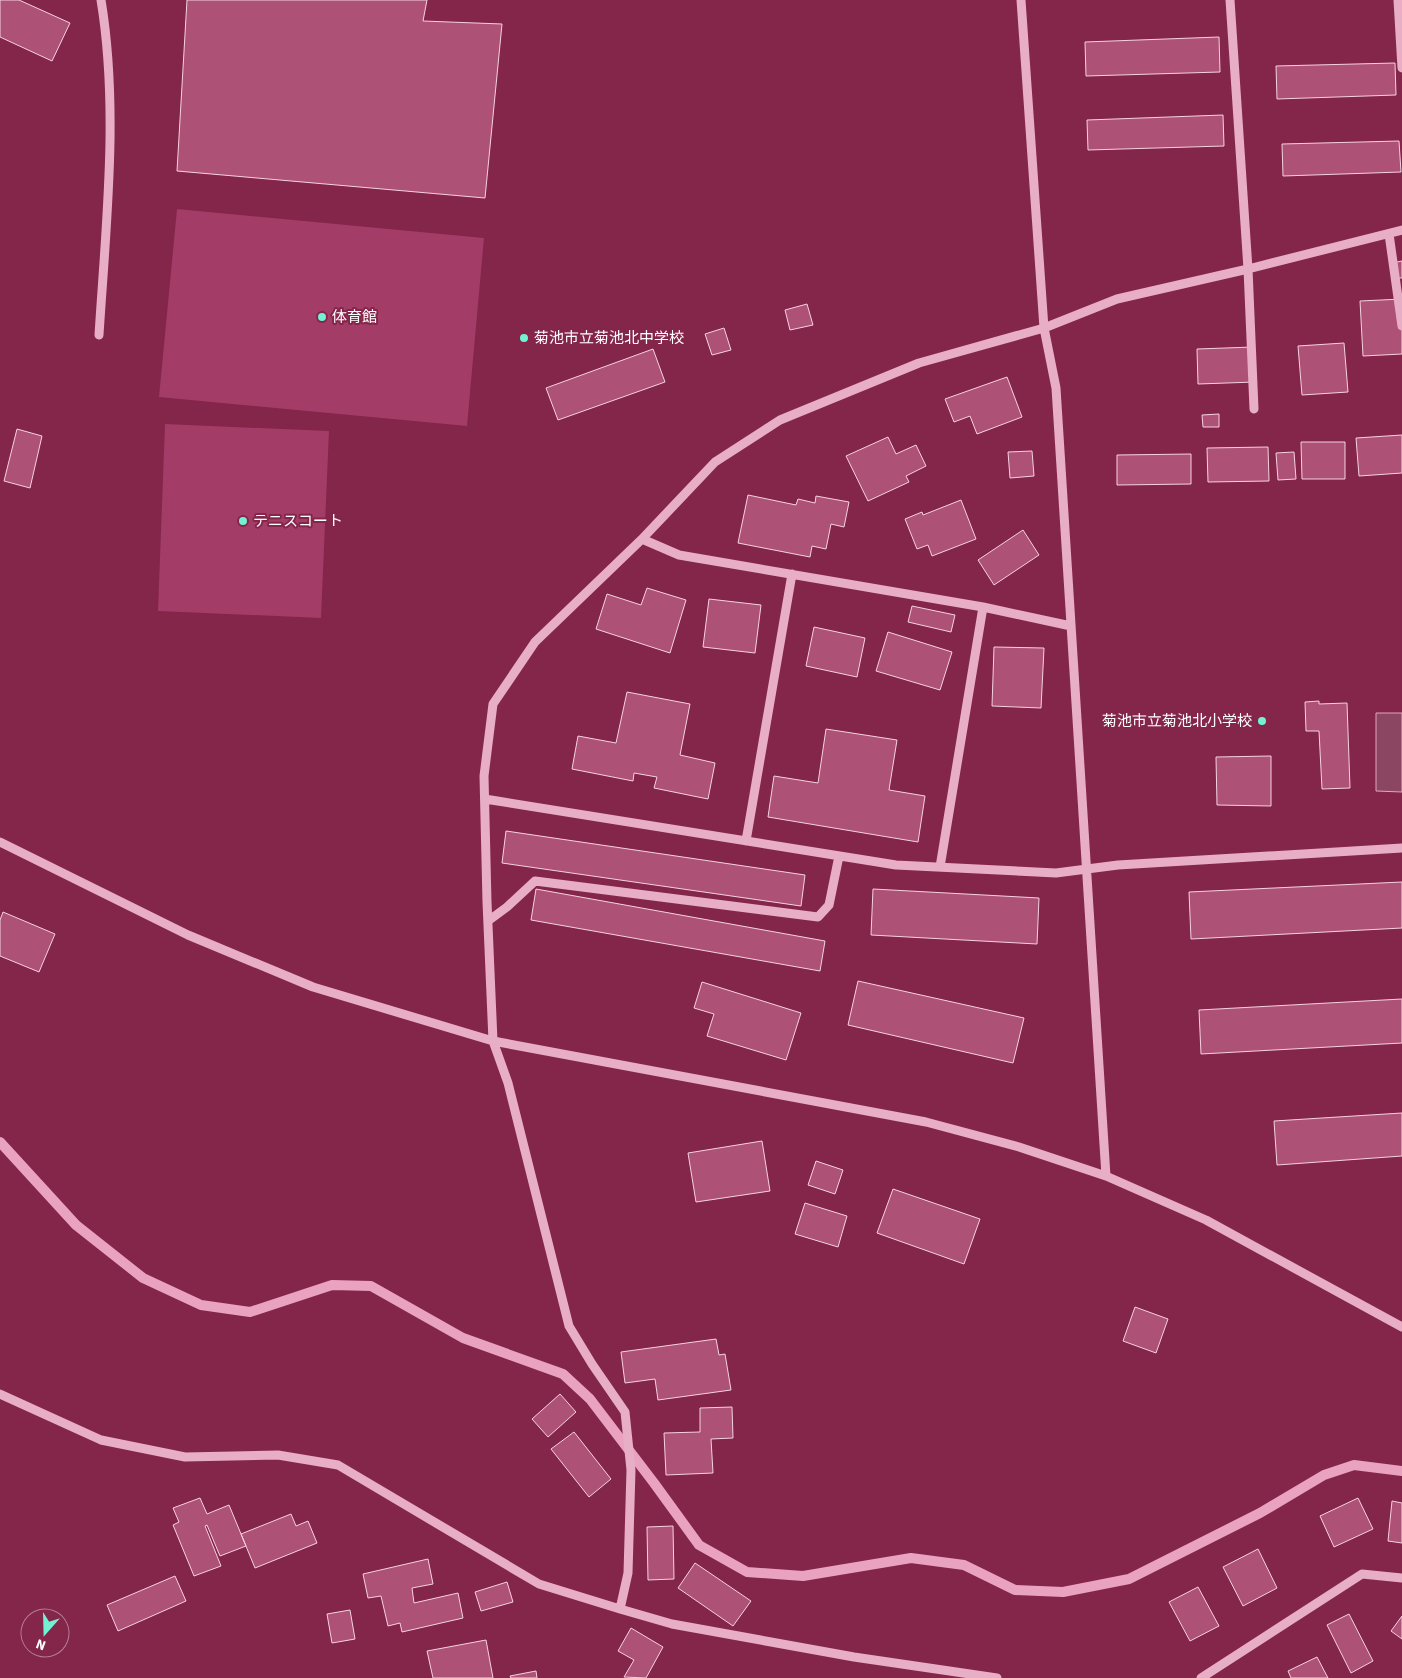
<svg xmlns="http://www.w3.org/2000/svg" width="1402" height="1678" font-family="'Source Sans 3','Noto Sans JP',sans-serif">
<style>
.green{fill:#a33c66}
.water{fill:#8b4761;stroke:#e9a2bf}
.lines{fill:none;stroke-linecap:round;stroke-linejoin:round}
.stream{stroke:#e9a2bf;stroke-width:10}
.building{fill:#ae5176;stroke:#f6d2e0}
.minor{stroke:#e8aec5;stroke-width:9}
.poi-dot{fill:#72f2d3;stroke:#84254a;stroke-width:2}
.labels{text-anchor:middle;dominant-baseline:central;stroke-width:4;stroke-linejoin:round;paint-order:stroke}
.poi-label{font-size:15px;fill:#fff;stroke:#84254a;text-anchor:start}
</style>
<rect width="100%" height="100%" fill="#84254a"/>
<path class="green" d="M 177,209 L 484,238 L 467,426 L 159,397 Z
M 165,424 L 329,431 L 321,618 L 158,611 Z"/>
<path class="water" d="M 1376,713 L 1402,713 L 1402,792 L 1376,791 Z"/>
<g class="lines">
<path class="stream" d="M 0,1142 L 76,1225 L 143,1278 L 201,1305 L 250,1312 L 332,1285 L 371,1286 L 463,1338 L 563,1374 L 590,1399 L 654,1483 L 699,1545 L 747,1572 L 803,1576 L 911,1558 L 964,1565 L 1015,1590 L 1063,1592 L 1129,1579 L 1260,1513 L 1324,1475 L 1354,1465 L 1402,1471"/>
</g>
<path class="building" d="M 0,0 L 19,0 L 70,23 L 52,61 L 0,37 Z
M 187,0 L 427,0 L 423,21 L 502,24 L 485,198 L 177,171 Z
M 1219,37 L 1220,72 L 1086,76 L 1085,42 Z
M 1395,63 L 1396,95 L 1277,99 L 1276,66 Z
M 1223,115 L 1224,146 L 1088,150 L 1087,120 Z
M 1399,141 L 1401,172 L 1283,176 L 1282,144 Z
M 1402,261 L 1402,278 L 1393,278 L 1392,263 Z
M 1402,299 L 1402,354 L 1363,356 L 1360,301 Z
M 807,304 L 813,325 L 790,330 L 785,310 Z
M 724,328 L 731,350 L 712,355 L 705,334 Z
M 1344,343 L 1348,392 L 1302,395 L 1298,346 Z
M 1253,347 L 1255,382 L 1198,384 L 1197,349 Z
M 653,349 L 665,382 L 558,420 L 546,388 Z
M 1007,377 L 1022,417 L 977,434 L 970,416 L 954,422 L 945,399 Z
M 1219,414 L 1219,427 L 1203,427 L 1202,415 Z
M 17,429 L 42,436 L 30,488 L 4,481 Z
M 1402,435 L 1402,473 L 1359,476 L 1356,438 Z
M 888,437 L 896,454 L 916,445 L 926,466 L 906,476 L 909,482 L 868,501 L 846,456 Z
M 1301,442 L 1345,442 L 1345,479 L 1302,479 Z
M 1268,447 L 1269,481 L 1208,482 L 1207,448 Z
M 1032,451 L 1034,476 L 1010,478 L 1008,452 Z
M 1294,452 L 1296,479 L 1278,480 L 1276,453 Z
M 1191,454 L 1191,484 L 1117,485 L 1117,455 Z
M 748,495 L 796,505 L 798,499 L 815,503 L 816,496 L 849,502 L 844,527 L 831,524 L 826,549 L 812,546 L 810,557 L 738,543 Z
M 961,500 L 976,539 L 932,556 L 928,545 L 917,549 L 905,519 L 922,512 L 923,515 Z
M 1023,530 L 1039,555 L 994,585 L 978,560 Z
M 647,588 L 686,600 L 670,653 L 596,629 L 607,594 L 641,605 Z
M 709,599 L 761,605 L 755,653 L 703,647 Z
M 912,606 L 955,615 L 951,632 L 908,622 Z
M 814,627 L 865,638 L 857,677 L 806,666 Z
M 888,632 L 952,652 L 940,690 L 876,671 Z
M 994,647 L 1044,648 L 1041,708 L 992,706 Z
M 627,692 L 690,704 L 680,755 L 715,763 L 708,799 L 654,788 L 657,777 L 634,773 L 633,781 L 572,769 L 578,736 L 616,743 Z
M 1319,701 L 1319,704 L 1347,703 L 1350,788 L 1322,789 L 1319,731 L 1306,731 L 1305,702 Z
M 826,729 L 897,740 L 889,790 L 925,796 L 918,842 L 768,817 L 774,776 L 818,783 Z
M 1271,756 L 1271,806 L 1217,805 L 1216,757 Z
M 506,831 L 805,875 L 801,906 L 502,863 Z
M 1402,882 L 1402,928 L 1191,939 L 1189,892 Z
M 536,889 L 825,941 L 820,971 L 531,920 Z
M 873,889 L 1039,898 L 1037,944 L 871,935 Z
M 3,912 L 55,934 L 39,972 L 0,956 L 0,920 Z
M 858,981 L 1024,1018 L 1013,1063 L 848,1025 Z
M 702,982 L 801,1013 L 786,1060 L 707,1036 L 714,1014 L 694,1008 Z
M 1402,999 L 1402,1043 L 1201,1054 L 1199,1010 Z
M 1402,1113 L 1402,1156 L 1277,1165 L 1274,1121 Z
M 762,1141 L 770,1191 L 696,1202 L 688,1153 Z
M 816,1161 L 843,1170 L 835,1194 L 808,1185 Z
M 893,1189 L 980,1219 L 964,1264 L 877,1233 Z
M 805,1203 L 847,1216 L 838,1247 L 795,1234 Z
M 1135,1307 L 1168,1319 L 1156,1353 L 1123,1341 Z
M 716,1339 L 719,1355 L 725,1354 L 731,1390 L 658,1400 L 655,1379 L 625,1383 L 621,1352 Z
M 560,1394 L 576,1412 L 548,1437 L 532,1419 Z
M 732,1407 L 733,1438 L 711,1439 L 713,1473 L 666,1475 L 664,1433 L 700,1432 L 700,1408 Z
M 574,1432 L 611,1479 L 589,1497 L 551,1449 Z
M 200,1498 L 207,1514 L 229,1505 L 246,1546 L 220,1556 L 207,1525 L 205,1526 L 221,1566 L 194,1576 L 173,1525 L 179,1522 L 173,1508 Z
M 1358,1498 L 1373,1529 L 1334,1547 L 1320,1516 Z
M 1392,1501 L 1402,1503 L 1402,1543 L 1388,1541 Z
M 291,1514 L 296,1526 L 308,1521 L 317,1543 L 255,1568 L 241,1534 Z
M 673,1526 L 674,1579 L 648,1580 L 647,1527 Z
M 1258,1549 L 1277,1588 L 1243,1606 L 1223,1567 Z
M 428,1559 L 433,1584 L 412,1588 L 414,1603 L 458,1593 L 463,1618 L 402,1632 L 400,1623 L 388,1626 L 381,1596 L 368,1598 L 363,1574 Z
M 695,1563 L 751,1601 L 733,1626 L 678,1588 Z
M 175,1576 L 186,1601 L 118,1631 L 107,1605 Z
M 507,1582 L 513,1602 L 481,1611 L 475,1592 Z
M 1198,1587 L 1219,1626 L 1190,1641 L 1169,1602 Z
M 350,1610 L 355,1639 L 332,1643 L 327,1614 Z
M 1349,1614 L 1373,1661 L 1351,1673 L 1327,1625 Z
M 1402,1616 L 1402,1639 L 1391,1631 Z
M 631,1628 L 663,1647 L 646,1678 L 624,1677 L 634,1660 L 618,1651 Z
M 486,1640 L 493,1678 L 433,1678 L 427,1651 Z
M 1317,1657 L 1328,1678 L 1291,1678 L 1288,1671 Z
M 536,1671 L 537,1678 L 511,1678 L 510,1676 Z"/>
<g class="lines">
<path class="minor" d="M 1021,0 L 1044,328 L 1056,388 L 1106,1176
M 1230,0 L 1248,269 L 1254,409
M 1398,0 L 1402,68
M 1389,234 L 1402,326
M 99,335 C 106,224 119,109 101,0
M 642,539 L 679,555 L 983,607 L 1071,626
M 485,799 L 896,865 L 1056,873 L 1118,865 L 1402,848
M 746,841 L 792,574
M 0,842 L 188,935 L 313,987 L 493,1041 L 926,1122 L 1019,1147 L 1106,1176 L 1206,1220 L 1402,1327
M 940,867 L 983,607
M 488,921 L 507,907 L 535,881 L 818,917 L 829,905 L 839,856
M 0,1394 L 101,1440 L 185,1457 L 278,1455 L 338,1465 L 539,1584 L 620,1609 L 672,1624 L 854,1657 L 997,1678
M 620,1609 L 628,1573 L 631,1470 L 625,1412 L 592,1364 L 569,1326 L 508,1083 L 493,1041 L 487,902 L 484,776 L 493,704 L 535,642 L 642,539 L 715,462 L 780,420 L 919,363 L 1044,328 L 1117,299 L 1248,269 L 1402,230
M 1201,1678 L 1362,1574 L 1402,1578"/>
</g>
<g class="poi-dot">
<circle cx="322" cy="317" r="5"/>
<circle cx="524" cy="338" r="5"/>
<circle cx="243" cy="521" r="5"/>
<circle cx="1262" cy="721" r="5"/>
</g>
<g class="labels">
<g class="poi-label">
<text x="332" y="317">体育館</text>
<text x="534" y="338">菊池市立菊池北中学校</text>
<text x="253" y="521">テニスコート</text>
<text x="1252" y="721" text-anchor="end">菊池市立菊池北小学校</text>
</g>
</g>
<g transform="translate(45 1633) rotate(200)"><circle r="24" fill="#84254a" stroke="#b57c92"/>
<path d="M0-4L9 19L0 12L-9 19Z" fill="#72f2d3"/>
<text y="-8" font-size="14" font-weight="bold" text-anchor="middle" fill="#ffffff">N</text>
</g>
</svg>
